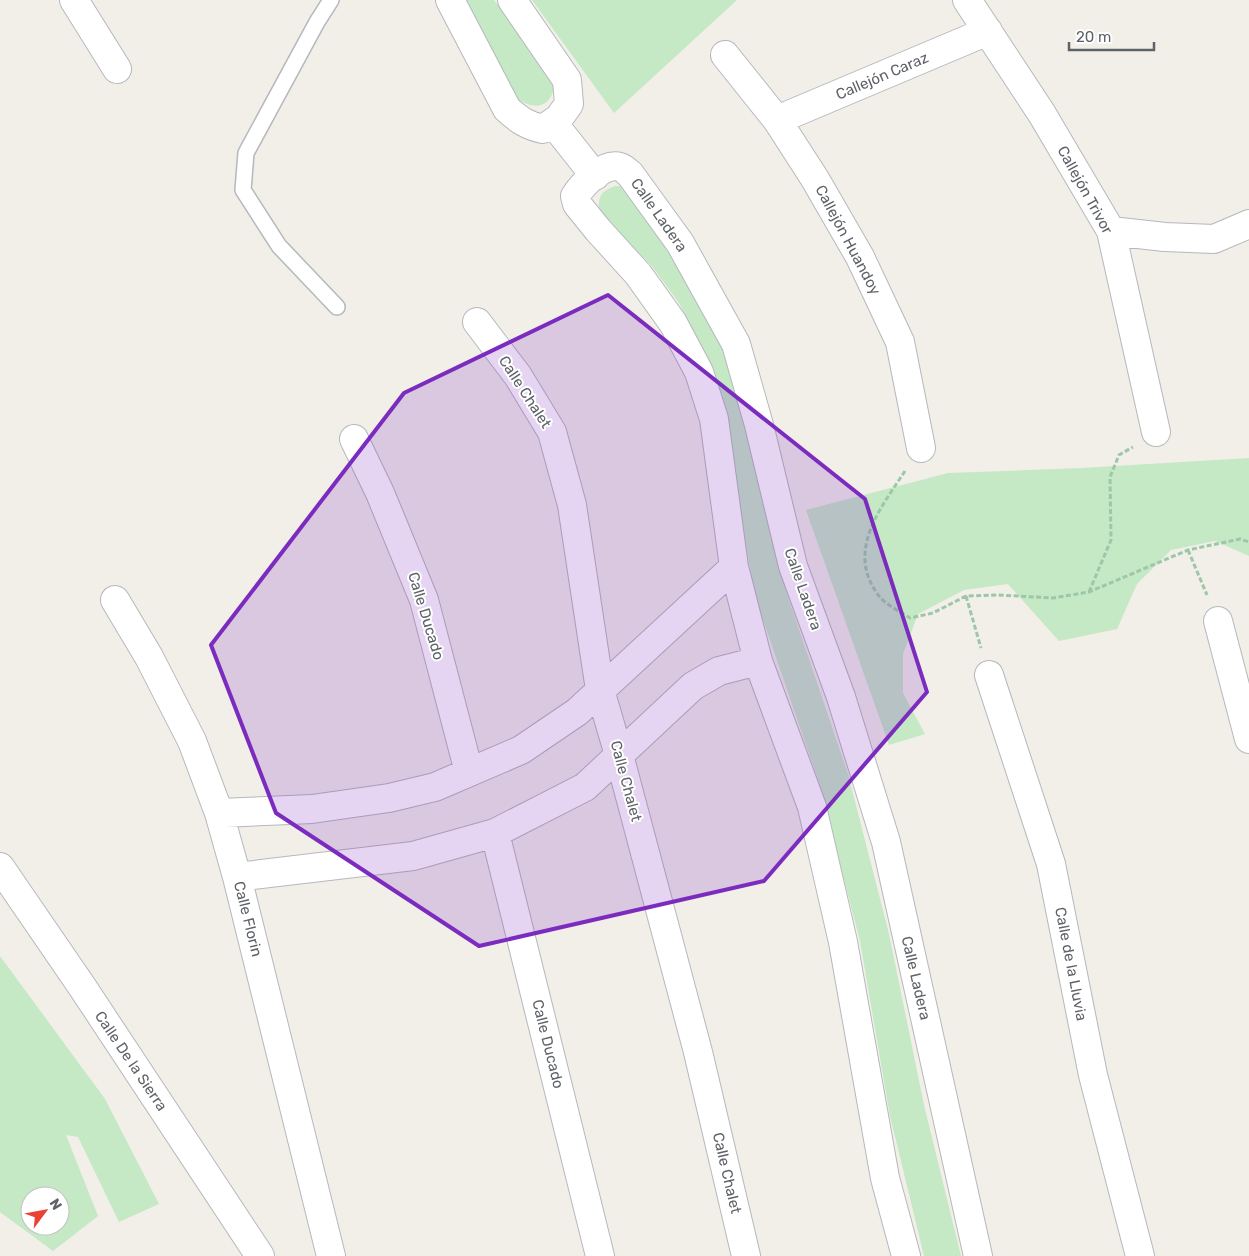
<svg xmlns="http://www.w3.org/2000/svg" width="1249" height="1256" font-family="Rubik,sans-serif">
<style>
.green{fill:#c5e8c5;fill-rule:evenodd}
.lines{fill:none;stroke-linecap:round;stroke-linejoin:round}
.service-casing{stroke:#b5b8bc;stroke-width:18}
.minor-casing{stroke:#b5b8bc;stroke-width:30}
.path{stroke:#9cc7a9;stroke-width:3;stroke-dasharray:5 2.5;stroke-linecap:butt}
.service{stroke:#fff;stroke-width:15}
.minor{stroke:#fff;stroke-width:28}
.marked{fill:#7b2cbf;fill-opacity:0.2;stroke:#7b2cbf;stroke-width:4;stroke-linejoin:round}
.labels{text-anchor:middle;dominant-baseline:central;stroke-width:4;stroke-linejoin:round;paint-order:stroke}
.street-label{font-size:15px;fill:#5f6368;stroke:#fff}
</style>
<rect width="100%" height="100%" fill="#f1efe8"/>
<path class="green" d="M 466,0 L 494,0 L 554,80 C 555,103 539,113 519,100 Z
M 532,0 L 737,0 L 614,113 Z
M 615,186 L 620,186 L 627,190 L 645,212 L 670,256 L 713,321 L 724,347 L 744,409 L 786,591 L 848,774 L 889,934 L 924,1105 L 961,1256 L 924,1256 L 890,1116 L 860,941 L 818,780 L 754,593 L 742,519 L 717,391 L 702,349 L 679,303 L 651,265 L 599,211 C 598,196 601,191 615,186 Z
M 1249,458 L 1249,556 L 1215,541 L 1171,550 L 1137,584 L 1117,629 L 1059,641 L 1008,584 L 964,590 L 918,614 L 903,654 L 903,693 L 925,734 L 889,745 L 806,510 L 948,473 L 1082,468 Z
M 0,956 L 105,1099 L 159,1204 L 119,1222 L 78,1137 L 66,1135 L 98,1216 L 53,1251 L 0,1212 ZM 30,1196 L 60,1196 L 60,1226 L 30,1226 Z"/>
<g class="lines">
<defs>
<path id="service" d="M 331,0 L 317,22 L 246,153 L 243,190 L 279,246 L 337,307"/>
<path id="minor" d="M 74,0 L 117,69
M 450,0 L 507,109 C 519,120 528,126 543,129 L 559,118 L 569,104 L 567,80 L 512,0
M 967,0 L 1042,114 L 1111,231 L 1156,432
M 725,55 L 777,120 L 815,179 L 860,257 L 900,342 L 921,448
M 777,120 L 988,31
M 553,123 L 595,176
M 1111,231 L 1165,237 L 1214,239 L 1249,224
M 477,322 L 518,376 L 552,432 L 572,505 L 600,690 L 619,755 L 698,1052 L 746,1256
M 354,439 L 380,493 L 424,600 L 469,772
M 115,600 L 149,657 L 192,741 L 219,813 L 237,877 L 331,1256
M 1218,621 L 1249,739
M 989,675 L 1051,864 L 1093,1075 L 1140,1256
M 219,813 L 312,809 L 389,798 L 435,787 L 521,750 L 577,712 L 734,567
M 495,833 L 600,1256
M 0,867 L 83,988 L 260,1256
M 237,877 L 413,856 L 495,833 L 585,787 L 693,686 L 719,671 L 758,661
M 906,1256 L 885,1178 L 843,942 L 812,807 L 758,661 L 734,567 L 714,419 L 699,372 L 673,323 L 638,274 L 598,230 L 577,204 L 575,196 C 583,184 604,162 620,167 C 624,168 627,172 630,174 L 680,243 L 736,344 L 759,425 L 793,566 L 841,697 L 886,842 L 978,1256"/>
</defs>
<use href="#service" class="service-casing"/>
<use href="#minor" class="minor-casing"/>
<path class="path" d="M 905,471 C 880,509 845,552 879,596 C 886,605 901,612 910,618 L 933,613 L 966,596 L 998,595 L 1053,598 L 1089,592 L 1188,550 L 1240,539 L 1249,542
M 1188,550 L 1207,595
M 1089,592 L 1111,540 L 1110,477 L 1119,455 L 1133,447
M 966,596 L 981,648"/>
<use href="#service" class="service"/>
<use href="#minor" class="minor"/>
</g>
<path class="marked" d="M 608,295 L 865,499 L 927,692 L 764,881 L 479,946 L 276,813 L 211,645 L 404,393 Z"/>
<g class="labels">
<g class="street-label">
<text transform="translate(882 76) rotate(-23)">Callejón Caraz</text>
<text transform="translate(1085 190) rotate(61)">Callejón Trivor</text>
<text transform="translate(659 215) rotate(55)">Calle Ladera</text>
<text transform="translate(848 240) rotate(62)">Callejón Huandoy</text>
<text transform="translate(525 392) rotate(57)">Calle Chalet</text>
<text transform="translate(803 589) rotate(71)">Calle Ladera</text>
<text transform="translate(426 616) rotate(73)">Calle Ducado</text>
<text transform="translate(626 781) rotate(75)">Calle Chalet</text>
<text transform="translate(248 919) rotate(76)">Calle Florin</text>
<text transform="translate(1071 964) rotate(79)">Calle de la Lluvia</text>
<text transform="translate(916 978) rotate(77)">Calle Ladera</text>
<text transform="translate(548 1044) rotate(76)">Calle Ducado</text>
<text transform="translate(131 1061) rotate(56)">Calle De la Sierra</text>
<text transform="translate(727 1173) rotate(77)">Calle Chalet</text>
</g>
</g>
<g transform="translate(45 1211) rotate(58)"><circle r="24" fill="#ffffff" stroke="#bfc1c3"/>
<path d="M0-4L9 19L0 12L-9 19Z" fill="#ea4335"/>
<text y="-8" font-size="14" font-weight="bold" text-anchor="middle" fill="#5f6368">N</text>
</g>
<path d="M1069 42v8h85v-8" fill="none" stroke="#5f6368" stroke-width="2.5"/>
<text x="1076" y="42" font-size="15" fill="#5f6368" stroke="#ffffff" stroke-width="4" paint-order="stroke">20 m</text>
</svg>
